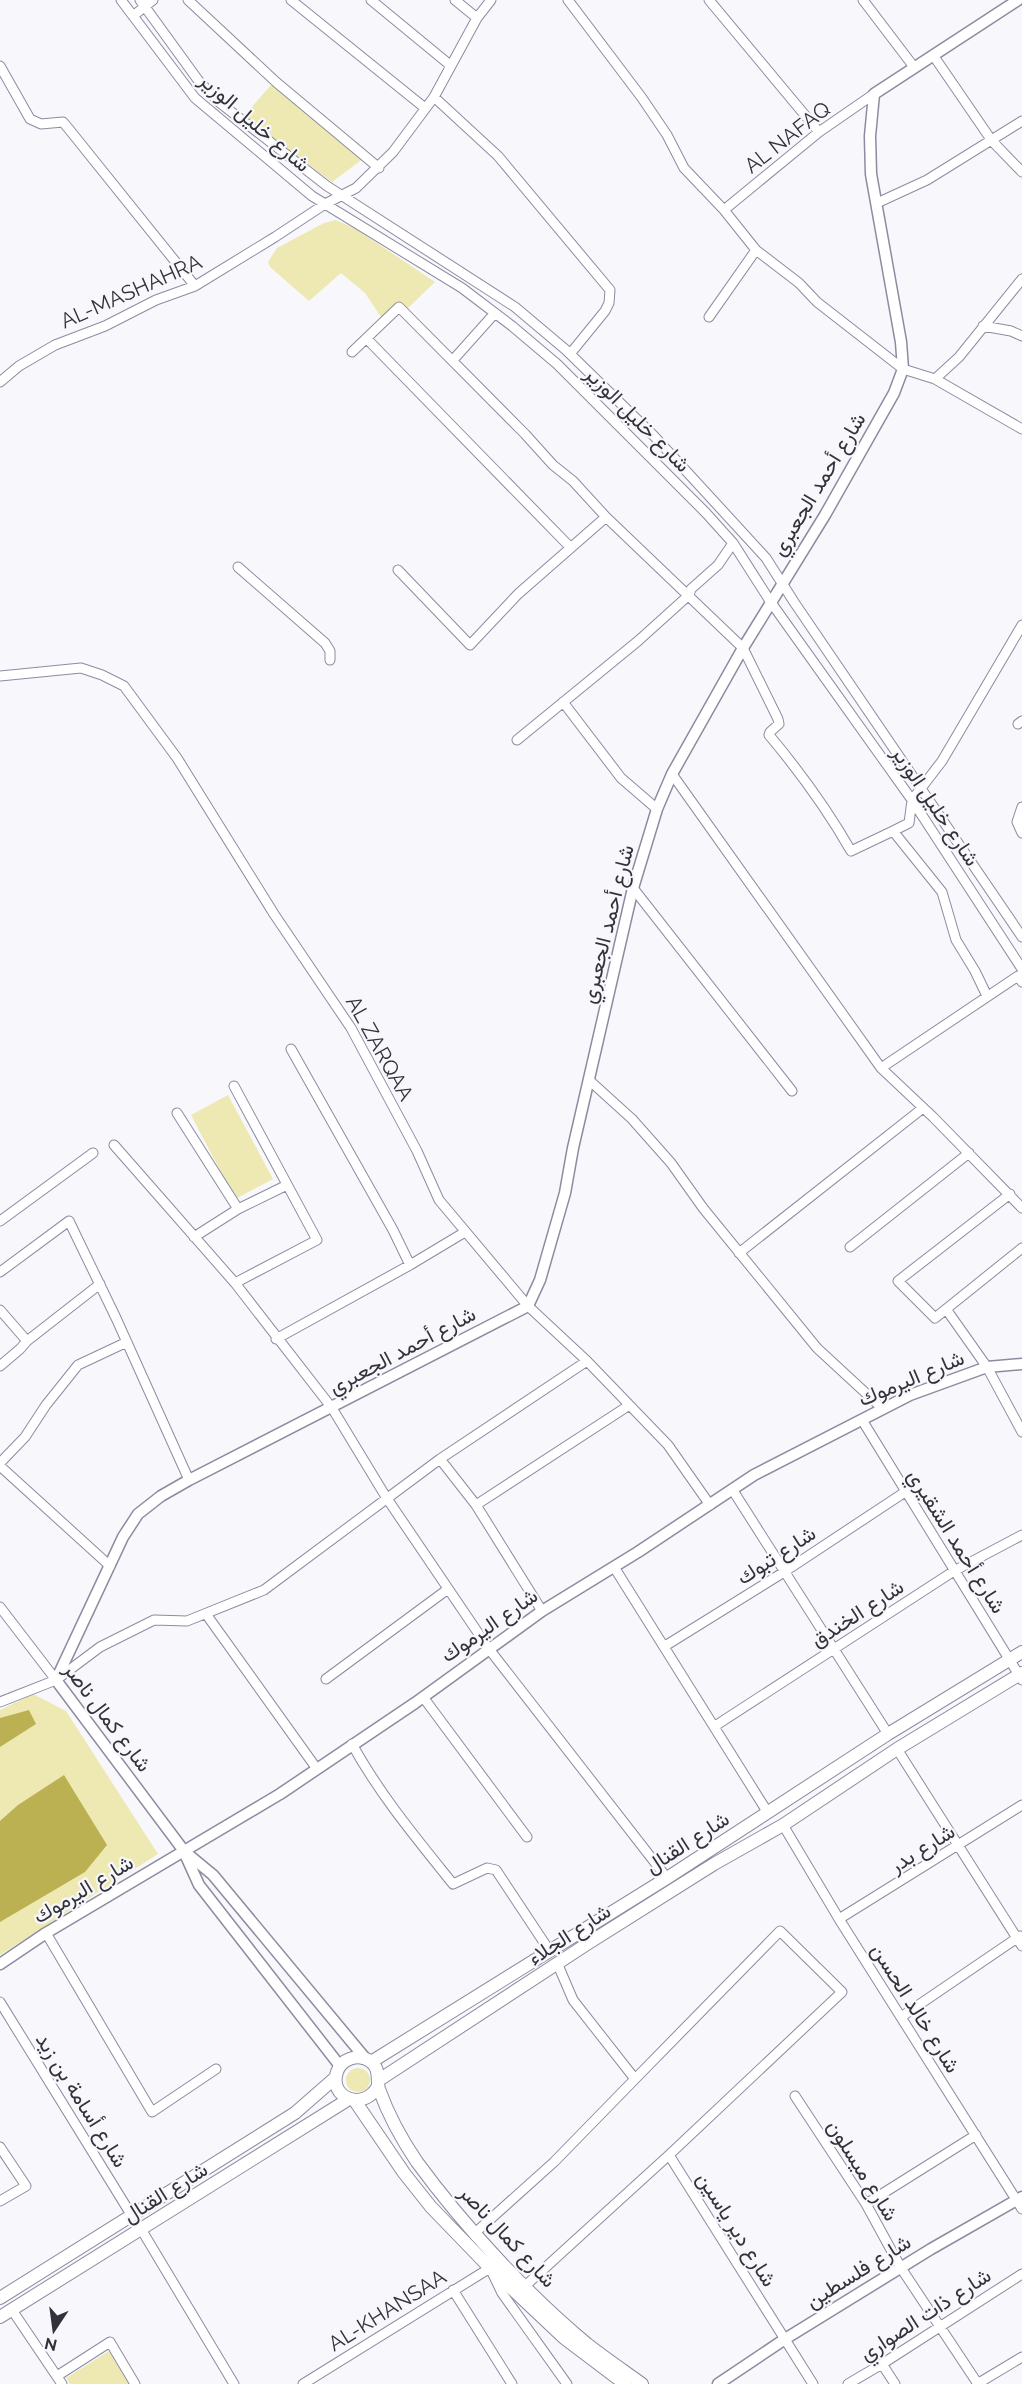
<svg xmlns="http://www.w3.org/2000/svg" width="1022" height="2384" font-family="Raleway,Vazirmatn,sans-serif">
<style>
.green{fill:#eee9b2}
.water{fill:#bcb152}
.lines{fill:none;stroke-linecap:round;stroke-linejoin:round}
.minor-casing{stroke:#8c8ca1;stroke-width:11}
.tertiary-casing{stroke:#8c8ca1;stroke-width:13}
.secondary-casing{stroke:#8c8ca1;stroke-width:14}
.minor{stroke:#fff;stroke-width:9}
.tertiary{stroke:#fff;stroke-width:10}
.secondary{stroke:#fff;stroke-width:12}
.labels{text-anchor:middle;dominant-baseline:central;stroke-width:4.5;stroke-linejoin:round;paint-order:stroke}
.street-label{font-size:21px;fill:#32323a;stroke:#f7f7fc}
</style>
<rect width="100%" height="100%" fill="#f7f7fc"/>
<path class="green" d="M 271,85 L 364,158 L 332,182 L 243,117 Z
M 336,220 L 356,229 L 435,282 L 408,308 L 399,303 L 383,320 L 365,293 L 341,273 L 309,301 L 270,267 L 268,262 L 277,248 L 324,223 Z
M 228,1095 L 273,1179 L 235,1199 L 191,1115 Z
M 33,1694 L 66,1711 L 158,1854 L 0,1955 L 0,1710 Z
M346 2080a12 12 0 1 1 24 0a12 12 0 1 1-24 0Z
M 109,2351 L 129,2384 L 70,2384 L 66,2378 Z"/>
<path class="water" d="M 29,1710 L 36,1724 L 0,1747 L 0,1718 Z
M 64,1775 L 107,1845 L 85,1872 L 0,1922 L 0,1821 L 18,1805 Z"/>
<g class="lines">
<defs>
<path id="minor" d="M 121,0 L 195,98 L 312,196 L 462,288 L 512,326 L 557,364 L 706,513 L 733,543 L 770,601 L 912,800 L 1022,969
M 140,0 L 198,80 L 220,103 L 327,186 L 515,307 L 566,350 L 654,436 L 766,558 L 794,602 L 1022,937
M 188,0 L 276,82 L 379,168
M 291,0 L 425,108
M 371,0 L 450,65
M 455,0 L 477,18
M 568,0 L 642,98 L 667,135 L 684,168 L 724,210 L 756,250 L 799,283 L 817,302 L 903,369 L 935,379 L 1022,429
M 709,0 L 819,132
M 863,0 L 914,67
M 133,16 L 153,0
M 933,55 L 992,141 L 1022,172
M 0,66 L 30,119 L 41,124 L 63,122 L 68,128 L 195,286
M 434,97 L 498,156 L 610,290 L 609,303 L 605,311 L 570,354
M 877,203 L 927,180 L 1022,121
M 724,210 L 819,132 L 874,94
M 709,317 L 756,250
M 983,326 L 1011,331 L 1022,336
M 367,339 L 570,547
M 352,352 L 399,307 L 525,434 L 553,465 L 573,481 L 606,517 L 743,648 L 778,719 L 779,724 L 770,732 L 769,735 C 800,772 827,809 851,851 L 893,831 L 942,892 L 956,940 L 975,971 L 987,996
M 453,360 L 495,313
M 935,379 L 959,357 L 1022,279
M 0,382 L 19,366 L 55,345 L 105,326 L 156,300 L 195,286 L 275,237 L 325,204 L 356,188 L 393,152 L 434,97 L 477,18 L 491,0
M 238,567 L 325,643 L 330,651 L 330,660
M 398,570 L 470,645 L 518,594 L 606,517
M 0,676 L 81,668 L 102,675 L 124,686 L 177,758 L 274,914 L 351,1028 L 417,1151 L 439,1200 L 528,1306 L 587,1361 L 668,1445 L 710,1505
M 563,702 L 621,778 L 657,809
M 1018,724 L 1022,721
M 517,740 L 638,641 L 689,595 L 691,589 L 718,565 L 733,543
M 672,774 L 881,1068 L 933,1117 L 1022,1208
M 1022,807 L 1017,822 L 1022,833
M 893,831 L 909,823 L 912,800 L 942,761 L 1022,625
M 633,888 L 792,1091
M 291,1049 L 393,1230 L 410,1265
M 881,1068 L 1018,976 L 1022,982
M 589,1080 L 632,1119 L 671,1163 L 703,1208 L 817,1348 L 883,1409
M 234,1086 L 317,1240 L 235,1283
M 177,1113 L 238,1209
M 114,1145 L 235,1283 L 332,1408 L 386,1497 L 489,1649 L 667,1878
M 1010,1194 L 898,1281 L 935,1318 L 1022,1248
M 0,1221 L 93,1153
M 194,1237 L 238,1209 L 287,1185
M 850,1247 L 969,1153
M 739,1253 L 923,1108
M 0,1272 L 69,1221 L 116,1318 L 189,1480
M 946,1309 L 987,1367 L 1022,1432
M 0,1310 L 27,1341
M 276,1339 L 410,1265 L 465,1232
M 0,1366 L 20,1349 L 27,1341 L 100,1284
M 862,1420 L 1022,1680
M 440,1459 L 476,1505 L 542,1611
M 0,1463 L 25,1437 L 46,1405 L 78,1365 L 127,1342
M 0,1466 L 110,1566
M 732,1489 L 888,1734
M 476,1505 L 628,1406
M 614,1567 L 768,1813
M 0,1607 L 56,1680
M 206,1614 L 317,1769
M 665,1646 L 784,1572 L 905,1492
M 326,1679 L 448,1589
M 423,1697 L 527,1837
M 0,1702 L 56,1680 L 100,1647 L 154,1620 L 187,1621 L 264,1590 L 440,1459 L 587,1361
M 715,1726 L 954,1571 L 1022,1535
M 352,1744 C 380,1795 417,1839 453,1884 L 487,1868 L 496,1870 L 549,1950
M 897,1749 L 1022,1946
M 783,1825 L 839,1919 L 1022,2209
M 839,1919 L 1022,1805
M 46,1933 L 152,2112 L 216,2069
M 0,2002 L 132,2216
M 901,2017 L 1020,1936
M 795,2096 L 866,2204 L 901,2268 L 978,2384
M 0,2147 L 26,2186 L 0,2201
M 669,2155 L 813,2384
M 866,2204 L 976,2135
M 141,2229 L 234,2384
M 476,2232 L 554,2162 L 635,2079 L 573,2000 L 558,1965
M 525,2286 L 669,2155 L 842,1992 L 780,1931 L 635,2079
M 453,2290 L 512,2384
M 12,2310 L 62,2384
M 882,2364 L 895,2384
M 57,2376 L 110,2342 L 135,2384
M 303,2384 L 490,2268 L 502,2293 L 567,2384
M 848,2384 L 882,2364 L 1022,2274
M 977,2384 L 1022,2357"/>
<path id="tertiary" d="M 185,1854 L 199,1885 L 340,2066
M 0,1964 L 46,1933 L 280,1794 L 415,1703 L 542,1611 L 638,1552 L 754,1475 L 910,1395 L 987,1367 L 1022,1364
M 365,2058 L 213,1875 L 184,1851 L 56,1680 L 123,1537 L 138,1514 L 161,1496 L 189,1480 L 528,1306 L 540,1280 L 565,1193 L 573,1148 L 633,888 L 657,809 L 672,774 L 743,648 L 825,515 L 894,393 L 903,369 L 901,342 L 871,174 L 870,136 L 874,94 L 1018,0
M 718,2384 L 785,2339 L 931,2249 L 1022,2197"/>
<path id="secondary" d="M 371,2062 L 667,1878 L 888,1734 L 1022,1652
M 379,2080 L 587,1944 L 714,1864 L 783,1825 L 897,1749 L 1022,1673
M 378,2086 C 364,2112 328,2098 337,2072 C 341,2059 358,2053 370,2061 C 381,2069 376,2079 379,2089 C 388,2114 402,2140 417,2162 C 463,2225 527,2294 587,2344 C 605,2358 624,2371 642,2384
M 355,2101 L 404,2173 L 431,2207 L 490,2268 L 564,2338 L 625,2384
M 0,2298 L 295,2113 L 335,2078
M 0,2317 L 349,2099"/>
</defs>
<use href="#minor" class="minor-casing"/>
<use href="#tertiary" class="tertiary-casing"/>
<use href="#secondary" class="secondary-casing"/>
<use href="#minor" class="minor"/>
<use href="#tertiary" class="tertiary"/>
<use href="#secondary" class="secondary"/>
</g>
<g class="labels">
<g class="street-label">
<text transform="translate(255 122) rotate(41)">شارع خليل الوزير</text>
<text transform="translate(787 137) rotate(-38)">AL NAFAQ</text>
<text transform="translate(131 291) rotate(-24)">AL-MASHAHRA</text>
<text transform="translate(638 419) rotate(45)">شارع خليل الوزير</text>
<text transform="translate(818 484) rotate(-59)">شارع أحمد الجعبري</text>
<text transform="translate(936 806) rotate(56)">شارع خليل الوزير</text>
<text transform="translate(607 924) rotate(-76)">شارع أحمد الجعبري</text>
<text transform="translate(380 1048) rotate(61)">AL ZARQAA</text>
<text transform="translate(402 1350) rotate(-28)">شارع أحمد الجعبري</text>
<text transform="translate(911 1378) rotate(-23)">شارع اليرموك</text>
<text transform="translate(957 1541) rotate(58)">شارع أحمد الشقيري</text>
<text transform="translate(776 1555) rotate(-33)">شارع تبوك</text>
<text transform="translate(857 1613) rotate(-33)">شارع الخندق</text>
<text transform="translate(489 1625) rotate(-35)">شارع اليرموك</text>
<text transform="translate(108 1717) rotate(53)">شارع كمال ناصر</text>
<text transform="translate(687 1842) rotate(-33)">شارع القنال</text>
<text transform="translate(922 1848) rotate(-32)">شارع بدر</text>
<text transform="translate(83 1889) rotate(-31)">شارع اليرموك</text>
<text transform="translate(569 1934) rotate(-33)">شارع الجلاء</text>
<text transform="translate(916 2008) rotate(58)">شارع خالد الحسن</text>
<text transform="translate(82 2100) rotate(58)">شارع أسامة بن زيد</text>
<text transform="translate(863 2170) rotate(58)">شارع ميسلون</text>
<text transform="translate(165 2192) rotate(-32)">شارع القنال</text>
<text transform="translate(737 2229) rotate(58)">شارع دير ياسين</text>
<text transform="translate(508 2236) rotate(47)">شارع كمال ناصر</text>
<text transform="translate(858 2271) rotate(-32)">شارع فلسطين</text>
<text transform="translate(387 2310) rotate(-32)">AL-KHANSAA</text>
<text transform="translate(925 2314) rotate(-33)">شارع ذات الصواري</text>
</g>
</g>
<g transform="translate(54 2330) rotate(193)" stroke="#f7f7fc" stroke-width="4.5" paint-order="stroke">
<path d="M0-4.5L10 22L0 15L-10 22Z" fill="#32323a"/>
<text y="-9" font-size="16" font-weight="bold" text-anchor="middle" fill="#32323a">N</text>
</g>
</svg>
